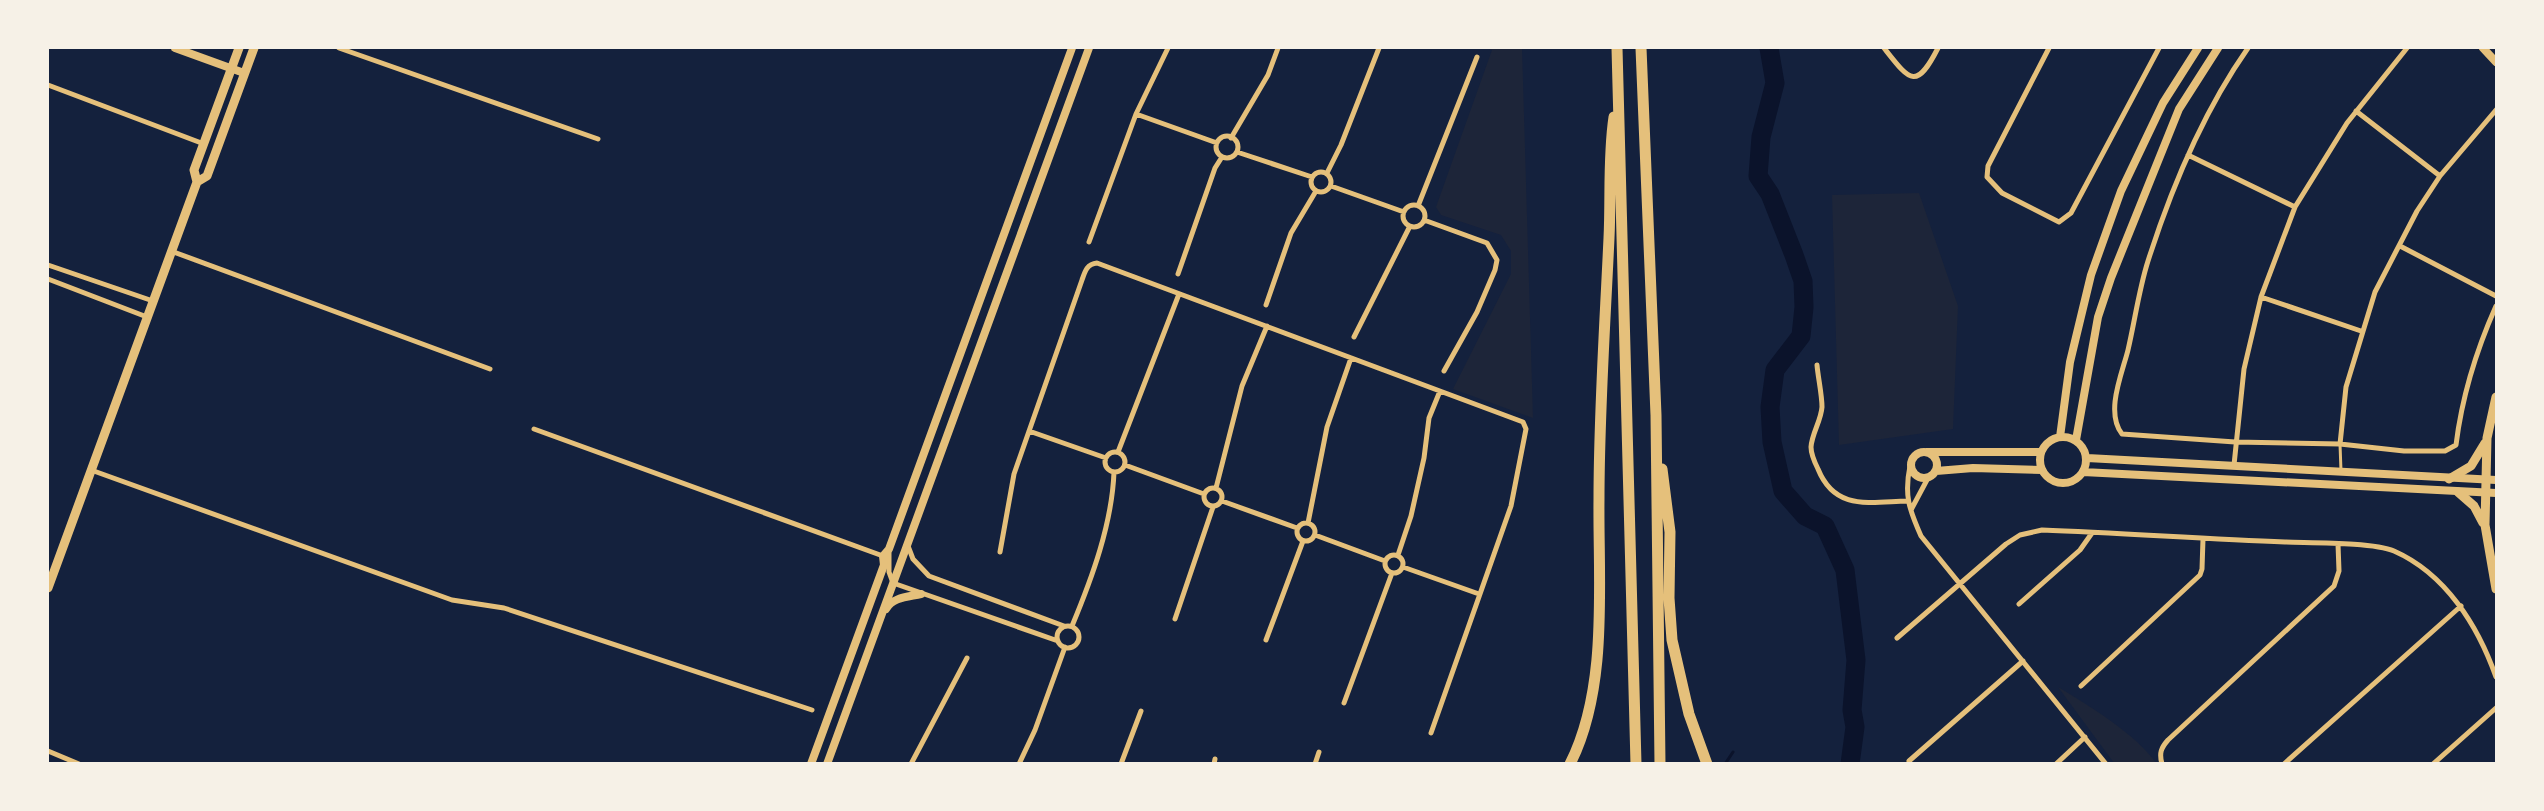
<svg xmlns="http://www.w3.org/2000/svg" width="2544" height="811" font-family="Overpass,sans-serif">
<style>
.green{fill:#1d2539}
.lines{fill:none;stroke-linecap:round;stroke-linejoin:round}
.stream{stroke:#0b132b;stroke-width:3}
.river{stroke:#0b132b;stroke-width:19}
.service{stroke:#e5c07b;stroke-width:3}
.minor{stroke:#e5c07b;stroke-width:5}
.tertiary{stroke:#e5c07b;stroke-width:8}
.secondary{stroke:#e5c07b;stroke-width:9}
.motorway{stroke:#e5c07b;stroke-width:11}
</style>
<rect width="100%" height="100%" fill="#14213d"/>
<path class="green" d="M 1486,48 L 1522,48 L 1533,418 L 1453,389 L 1511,274 L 1511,251 L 1501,235 L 1441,215 L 1436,207 L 1492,50 Z
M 1919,193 L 1958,306 L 1953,429 L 1839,445 L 1832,195 Z
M 2058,687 C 2088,705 2137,735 2156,763 L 2114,763 Z"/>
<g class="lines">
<path class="stream" d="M 1725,764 L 1733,752"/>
<path class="river" d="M 1769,48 L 1775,83 L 1761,137 L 1758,176 L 1770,194 L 1794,255 L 1803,281 L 1804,307 L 1801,336 L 1775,370 L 1770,407 L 1772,442 L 1783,491 L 1805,516 L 1825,526 L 1845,570 L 1856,660 L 1852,710 L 1855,727 L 1850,764"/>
<path class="service" d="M 2340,444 L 2341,471"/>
<path class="minor" d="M 339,48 L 598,139
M 1884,48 C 1910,81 1916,91 1938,48
M 2049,48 L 1988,166 L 1987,177 L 2002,193 L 2059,222 L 2071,213 L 2159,48
M 2248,48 C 2203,112 2172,186 2148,261 C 2139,289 2135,320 2128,350 C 2122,374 2105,412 2122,434 L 2235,442 L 2340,444 L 2404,451 L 2445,451 L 2456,445 C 2462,396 2476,351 2496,306
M 48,85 L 204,144
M 2356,111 L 2440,176
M 1136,114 L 1217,143
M1216 147a11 11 0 1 1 22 0a11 11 0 1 1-22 0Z
M 1231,138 L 1268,75 L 1278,48
M 1237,152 L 1312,177
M 2188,155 L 2295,207
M1311 182a10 10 0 1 1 20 0a10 10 0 1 1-20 0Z
M 1327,173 L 1341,145 L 1379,48
M 1331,186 L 1404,212
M1403 216a11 11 0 1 1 22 0a11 11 0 1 1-22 0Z
M 1418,206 L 1477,57
M 1424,220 L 1487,243 L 1497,260 L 1495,270 L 1477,312 L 1444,371
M 1089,242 L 1136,114 L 1168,48
M 2400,246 L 2496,296
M 171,251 L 490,369
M 48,265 L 153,301
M 1178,274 L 1215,168 L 1222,157
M 48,279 L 147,317
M 2261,297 L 2361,331
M 1266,305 L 1291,233 L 1316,191
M 1354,337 L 1410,226
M 1817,365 C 1818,377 1822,395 1822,407 C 1821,421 1812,433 1811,447 C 1811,454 1815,463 1818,469 C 1835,511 1869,502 1907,501
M 534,429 L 883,556
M 1029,431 L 1106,458
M 2340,444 L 2346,387 L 2375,292 L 2417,211 L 2440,176 L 2496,110
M1105 462a10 10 0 1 1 20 0a10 10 0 1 1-20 0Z
M 1118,452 L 1179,294
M 1125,465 L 1204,494
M 2234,465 L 2244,369 L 2261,297 L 2295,207 L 2347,123 L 2407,48
M 1910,466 C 1904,495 1909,509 1921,536 L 2106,764
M 91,470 L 452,600 L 504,608 L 812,710
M1204 497a9 9 0 1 1 18 0a9 9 0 1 1-18 0Z
M 1216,488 L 1242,386 L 1267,326
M 1222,501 L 1297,528
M 1911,510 L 1928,478
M1297 532a9 9 0 1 1 18 0a9 9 0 1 1-18 0Z
M 1308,523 L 1327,427 L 1351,358
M 1315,535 L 1385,561
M 908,546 L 913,559 L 929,576 L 1064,626
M 889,549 L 889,572 L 893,583 L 1058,641
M 1000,552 L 1014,474 L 1082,280 C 1085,271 1087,264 1097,263 L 1523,422 L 1526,429 L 1511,506 L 1431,733
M1385 564a9 9 0 1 1 18 0a9 9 0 1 1-18 0Z
M 1398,555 L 1411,516 L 1424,458 L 1429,418 L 1440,391
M 1403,567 L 1479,594
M 2019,604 L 2080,550 L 2092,533
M 1175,619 L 1213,507
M1057 637a11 11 0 1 1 22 0a11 11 0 1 1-22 0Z
M 1072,626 C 1092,578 1112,524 1114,472
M 1897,638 L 2006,544 L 2020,535 L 2042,530 C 2123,533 2204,539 2285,542 C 2310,543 2373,542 2394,551 C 2446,574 2478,626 2496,677
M 1266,640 L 1303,541
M 2081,686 L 2200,575 L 2202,569 L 2203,539
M 1344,703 L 1392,573
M 48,751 L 79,764
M 1909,761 L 2023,661
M 911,764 L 967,658
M 1019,764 L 1035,730 L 1065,647
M 1121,764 L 1141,711
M 1214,764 L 1215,759
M 1315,764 L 1319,752
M 2056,764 L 2085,737
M 2162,764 C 2159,753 2161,748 2168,740 L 2334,586 L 2339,571 L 2338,544
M 2284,764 L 2461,606
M 2433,764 L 2496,708"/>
<path class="tertiary" d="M 175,48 L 244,73
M 2483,48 L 2496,62
M2040 460a23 23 0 1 1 46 0a23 23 0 1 1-46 0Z
M 2060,437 L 2070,362 L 2091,275 L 2121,191 L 2163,103 L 2198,48
M 2076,440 L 2098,317 L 2111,278 L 2179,109 L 2218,48
M1911 465a13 13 0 1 1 26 0a13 13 0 1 1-26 0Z
M 1927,452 L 2041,452
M 2087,458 L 2496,480
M 1936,471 L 1973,468 L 2042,470
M 2083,472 L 2496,493
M 886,609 C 893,597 908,597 921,594
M 811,764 L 884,565 L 883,556 L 889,549 L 1072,48
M 827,764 L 1089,48"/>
<path class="secondary" d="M 197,182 L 207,176 L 254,48
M 2496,397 L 2487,438 L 2485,525 L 2496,589
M 2449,479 L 2471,466 L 2485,443
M 2458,492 L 2474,506 L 2483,523
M 48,588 L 197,182 L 194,170 L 239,48"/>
<path class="motorway" d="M 1617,48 L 1636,764
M 1641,48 L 1656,415 L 1660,764
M 1662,469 L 1670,532 L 1669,598 L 1672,640 L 1689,714 L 1707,764
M 1570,764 C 1609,687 1598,583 1599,499 C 1599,412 1605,325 1609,238 C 1611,198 1608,157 1614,117"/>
</g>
<rect width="2544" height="811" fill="none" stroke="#f6f1e7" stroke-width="98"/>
</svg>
